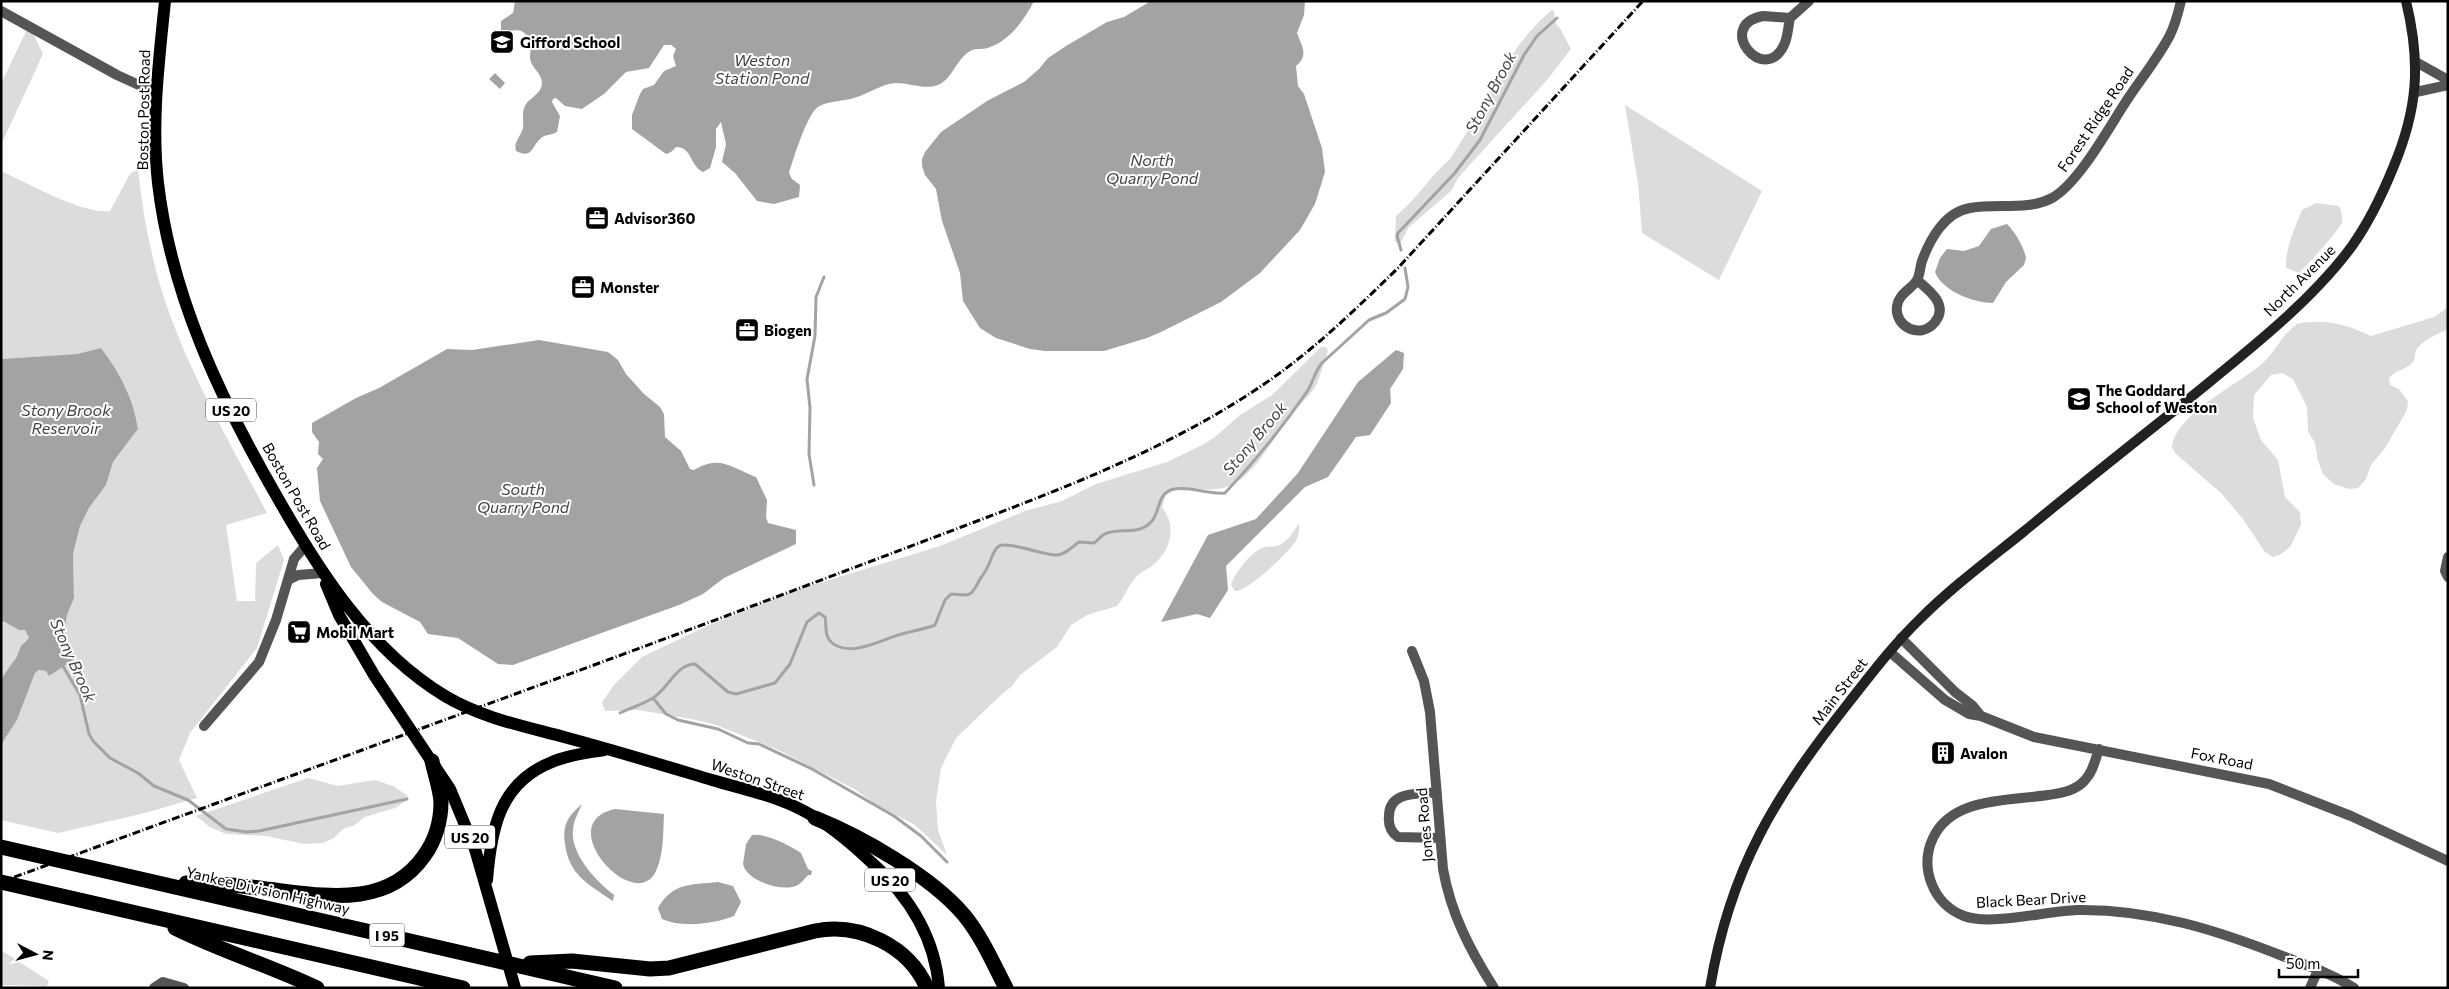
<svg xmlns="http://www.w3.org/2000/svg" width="2449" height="989" font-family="Commissioner,sans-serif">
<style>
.green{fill:#dcdcdc}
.water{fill:#a3a3a3}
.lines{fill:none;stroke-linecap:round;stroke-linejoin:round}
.stream{stroke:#a3a3a3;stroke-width:3}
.minor{stroke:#555;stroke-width:10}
.tertiary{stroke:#555;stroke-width:10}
.secondary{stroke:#222;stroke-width:10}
.primary{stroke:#000;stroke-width:12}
.motorway{stroke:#000;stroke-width:15}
.rail{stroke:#000;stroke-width:3;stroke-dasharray:8 2.5 1 2.5;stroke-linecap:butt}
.labels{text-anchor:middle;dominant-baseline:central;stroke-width:4;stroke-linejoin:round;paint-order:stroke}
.shield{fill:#fff;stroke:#4c4c4c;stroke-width:1}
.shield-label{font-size:14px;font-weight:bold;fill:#000}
.poi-label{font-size:15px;font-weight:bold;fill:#000;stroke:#fff;text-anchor:start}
.street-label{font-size:15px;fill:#000;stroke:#fff}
.water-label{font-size:16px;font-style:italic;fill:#444;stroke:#fff}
</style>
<rect width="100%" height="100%" fill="#fff"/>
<path class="green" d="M 1552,10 L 1554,11 L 1556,24 L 1561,30 L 1571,49 L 1547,80 L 1458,178 L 1451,191 L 1409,227 L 1400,244 L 1395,242 L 1396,216 C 1417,199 1430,176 1449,160 C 1484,111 1504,49 1552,10 Z
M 29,25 L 43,54 L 1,145 L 1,84 Z
M 1625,105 L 1762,191 L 1719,280 L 1642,233 L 1638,183 Z
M 138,169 C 142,208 149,247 160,285 C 184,365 228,439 267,513 L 226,525 L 237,601 L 255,601 L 256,563 L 278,545 L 284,560 L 257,648 L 190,733 L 179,760 L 197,798 L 145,813 L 58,833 L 1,820 L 1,745 L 17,720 L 35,673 L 39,670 L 46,671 L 49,676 L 75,658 L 67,639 L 65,628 L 67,615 L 74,598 L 73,554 L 80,526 L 89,508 L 106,485 L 113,462 L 138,429 C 133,397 120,373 101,348 L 77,354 L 1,359 L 1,171 C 27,183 84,215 110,211 L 130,174 Z
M 2316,203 L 2339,206 C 2341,211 2343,216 2342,222 C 2340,230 2307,265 2299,273 L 2286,268 C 2285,249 2295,227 2302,210 Z
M 2448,307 L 2448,329 C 2438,334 2424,339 2417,349 C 2414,353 2416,359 2412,363 C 2405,370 2396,370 2389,378 L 2390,385 L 2399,389 L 2408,401 L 2407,410 L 2385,448 L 2371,465 L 2366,479 L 2358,488 L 2349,489 L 2334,484 L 2323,474 L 2318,461 L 2315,443 L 2308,431 L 2307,407 L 2293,379 L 2282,373 L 2271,375 L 2254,395 L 2253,418 L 2261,440 L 2278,460 L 2285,497 L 2300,512 L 2301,525 L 2290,547 L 2281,554 L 2273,557 L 2265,552 L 2243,519 L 2221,493 L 2176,454 L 2172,447 C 2176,413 2240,384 2264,362 C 2276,350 2283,334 2297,324 C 2323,318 2348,325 2371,336 L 2434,317 Z
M 1321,347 L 1326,347 L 1328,351 L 1317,384 L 1310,394 L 1291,415 L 1258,462 L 1243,478 C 1235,483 1227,488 1217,489 C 1198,491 1184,484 1166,494 L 1162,508 C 1178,526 1170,552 1152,566 C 1147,570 1141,571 1136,577 C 1128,585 1125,597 1117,606 L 1087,615 L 1071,625 L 1057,647 L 1020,675 L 1012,686 L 1000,696 L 956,738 L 941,768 L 936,801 L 938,830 L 947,855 L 915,825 L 875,804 L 856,790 L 778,750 L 716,725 L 696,720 L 639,710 L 605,711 L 602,702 L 614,685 L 642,657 L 709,625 L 793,591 L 940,546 L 1025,511 L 1062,501 L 1096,484 L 1167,462 L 1204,444 L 1215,437 L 1240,415 L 1272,395 Z
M 1299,524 C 1299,529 1299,535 1297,539 C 1291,551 1246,593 1235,591 L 1231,585 C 1233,575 1253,549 1265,547 C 1272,546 1277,548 1284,542 C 1290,538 1294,530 1299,524 Z
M 1,620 L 19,630 L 25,630 L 29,638 C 16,649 15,668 1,679 Z
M 308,778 L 338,786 L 375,780 L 393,786 L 408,796 L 406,801 L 395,808 L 365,817 L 355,825 L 343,829 L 334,838 L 323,843 L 304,844 L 266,836 L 226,834 L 210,827 L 196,816 Z
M 1,950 L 49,981 L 47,986 L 1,985 Z"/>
<path class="water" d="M 515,1 L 1034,1 C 1025,19 1010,40 990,47 C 984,50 977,48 972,50 C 956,58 953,79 938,85 C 925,90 910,83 896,83 C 880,84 869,94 854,98 C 842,102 829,100 818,107 C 807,114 793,160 789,173 L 792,179 L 800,185 L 799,197 L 774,204 L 757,201 L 735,173 L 722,162 L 726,144 L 721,122 L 716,129 L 716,147 L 710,168 L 703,172 C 690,166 692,147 676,147 L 671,152 L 666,154 L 632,129 L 632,115 L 640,94 L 643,89 L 654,85 L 664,71 L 676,66 L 673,56 L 676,49 L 671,45 L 664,45 L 649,68 L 626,72 L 604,94 L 582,109 L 565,106 L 556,98 L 553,99 L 552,102 L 560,116 L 557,132 C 552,135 546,134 541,138 C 531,147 533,159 516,151 C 513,141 522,136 523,127 C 524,118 521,112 526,104 C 531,97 542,93 542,83 C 542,72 529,67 530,56 C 531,46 533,39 523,32 C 515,28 508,33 501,30 L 501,21 L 513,13 Z
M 1151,1 L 1305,1 L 1304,15 L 1297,33 C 1302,47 1309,55 1296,66 L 1298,86 L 1304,94 L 1322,148 L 1325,172 L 1315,204 L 1300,230 L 1260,273 L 1221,302 L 1161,332 L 1147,338 L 1104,351 L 1045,351 L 1030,349 L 996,338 L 980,328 L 963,301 L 960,273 L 942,221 L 936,189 L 925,175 L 922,166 L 922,159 L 925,152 L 941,132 L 987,101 L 1024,82 L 1039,69 L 1048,58 L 1066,46 L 1107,22 L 1124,17 Z
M 495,73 L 505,83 L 500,89 L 489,79 Z
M 2007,224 C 2015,232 2024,247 2026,258 L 2024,265 L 2006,282 L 1993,303 C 1974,303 1942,291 1935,272 L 1940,258 L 1947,249 L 1964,251 L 1979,246 L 1991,229 Z
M 539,340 L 608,352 L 618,360 L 626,374 L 644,394 L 660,407 L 664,414 L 665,437 L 681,451 L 690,469 L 694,470 C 720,454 732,468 756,477 L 767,500 L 766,517 L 768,523 L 796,530 L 796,544 L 724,578 L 703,594 L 679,605 L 513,665 L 498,664 L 458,638 L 428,634 L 420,622 L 382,602 L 373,594 L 351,567 L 320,501 L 317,468 L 323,459 L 318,454 L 319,442 L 312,432 L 312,423 L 356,398 L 379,388 L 447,349 L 472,350 Z
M 101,348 C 120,373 133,397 138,429 L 113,462 L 106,485 L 89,508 L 80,526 L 73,554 L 74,598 L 67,615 L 65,628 L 67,639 L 76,658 L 49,676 L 46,671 L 39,670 L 35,673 L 17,720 L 1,745 L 1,679 L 16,658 L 21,646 L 29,638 L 25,630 L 19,630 L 1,620 L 1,359 L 77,354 Z
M 1396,350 L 1404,353 L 1403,369 L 1390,389 L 1391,403 L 1370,435 L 1356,437 L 1328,477 L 1305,487 L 1226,566 L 1228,590 L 1210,618 L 1197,614 L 1161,622 L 1208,535 L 1256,519 L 1298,473 L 1358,382 Z
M 582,804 C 579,811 573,822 573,830 C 570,854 597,882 614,895 L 613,901 C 588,884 569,875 565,844 C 562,825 568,816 582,804 Z
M 615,809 L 664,814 C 663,833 664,854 656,871 C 635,916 550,823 615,809 Z
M 752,835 C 766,833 789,845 801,853 L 808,869 L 812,871 L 811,875 L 808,875 C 804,880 799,886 792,887 C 777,890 746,880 743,864 L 746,844 Z
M 718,882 L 733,886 L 741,902 L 734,916 C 714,924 682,928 662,919 L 658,908 C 673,882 691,885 718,882 Z"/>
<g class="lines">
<path class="stream" d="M 1401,250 L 1397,236 L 1398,233 L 1454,174 L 1480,140 L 1524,55 L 1537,36 L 1557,18
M 814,485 L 809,454 L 810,408 L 807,379 L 815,336 L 816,297 L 824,277
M 61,663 L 80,695 L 89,734 L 93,741 L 110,758 L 138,773 L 154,786 L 188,800 L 226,829 L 246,832 L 259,831 L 407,799
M 653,698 L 666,714 L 678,720 L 718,729 L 748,743 L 759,744 L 812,769 L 894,816 L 921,836 L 947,862
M 620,713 C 631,708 643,704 653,698 C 669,688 675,665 695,664 L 728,692 L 736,694 L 775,683 L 790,664 L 807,622 L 819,613 L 825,617 C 827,626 824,635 831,642 C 849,658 879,641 898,635 C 910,631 923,630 935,625 L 945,600 L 951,594 C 971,596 971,597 980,579 C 983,575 986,571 988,566 C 992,559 992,551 999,546 C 1007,541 1044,555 1056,555 C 1065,555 1072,547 1079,542 L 1094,543 C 1097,541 1100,537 1103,535 C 1118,526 1137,537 1151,522 C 1161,512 1156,493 1174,489 C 1191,486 1208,495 1225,493 C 1254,462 1282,428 1306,393 C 1313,384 1314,372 1322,363 L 1369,320 L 1386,313 L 1405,299 L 1408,287 L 1405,268"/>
<path class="minor" d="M 1763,16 L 1790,18 C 1788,27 1788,37 1784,45 C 1764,87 1714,25 1763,16 Z
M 1790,18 L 1809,1
M 1917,280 C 1929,290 1949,305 1935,322 C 1921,340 1894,327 1897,306 C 1899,293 1911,290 1917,280 C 1920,275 1920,267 1922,261 C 1930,239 1945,212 1970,208 C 1996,203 2028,211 2052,198 C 2079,183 2109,127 2127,100 C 2141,79 2157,59 2169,37 C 2175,26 2178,14 2181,1
M 2448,557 L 2445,571 L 2448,577
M 288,580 L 298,575 L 323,573
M 1901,638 L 1955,692 L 1973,706 L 1981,716
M 1412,651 L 1424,681 L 1430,712 L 1443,869 C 1451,914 1470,950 1494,988
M 1890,652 L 1945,700 L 1969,714 L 1981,716 L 2034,737 L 2269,784 L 2351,816 L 2448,861
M 204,726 L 259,662 L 276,620 L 294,559 L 306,545
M 2099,749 C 2095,760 2093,772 2085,780 C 2076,791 2061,793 2048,795 C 2009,801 1952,797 1933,838 C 1919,868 1933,904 1964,916 C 1991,926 2046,911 2077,910 C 2151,909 2217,930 2285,957 C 2308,966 2333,974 2354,988
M 1436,792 C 1418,794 1389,791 1389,816 C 1388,825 1391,832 1398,837 L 1440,838
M 154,988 L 163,982 L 184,988
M 2310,988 L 2318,970"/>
<path class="tertiary" d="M 1,11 L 117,75 L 141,86 L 157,89
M 2416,62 L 2448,80
M 2416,92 L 2448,85"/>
<path class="secondary" d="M 1710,988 C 1730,867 1776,795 1850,701 C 1872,673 1894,644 1920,619 C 1951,588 1987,561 2022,533 C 2074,490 2127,448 2180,406 C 2236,360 2309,305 2352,246 C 2369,222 2382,195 2393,168 C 2418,109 2421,63 2406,1"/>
<path class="primary" d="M 165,1 C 159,61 151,122 158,183 C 171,295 220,398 276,495 C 319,571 369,650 445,696 C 482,718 523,726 564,737 C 613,750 662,765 712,780 C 743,789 776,796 804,811 C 829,824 851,843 871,862 C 908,895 935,937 939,988
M 326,584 L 339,615 L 374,675 L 450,789 L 475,849 L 515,988
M 487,880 C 491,830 499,783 552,762 C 568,755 587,753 604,750"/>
<path class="motorway" d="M 815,818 C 862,837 931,876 964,915 C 982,937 993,963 1006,988
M 1,847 L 615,988
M 1,882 L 463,988
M 186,883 C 213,883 239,885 266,889 C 321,895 386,910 424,856 C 435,841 441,821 441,802 C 440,788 435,775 432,761
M 175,928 C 221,951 271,966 317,988
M 530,963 L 572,961 L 650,969 L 669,968 L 815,931 C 859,922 909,946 927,988"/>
<path class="rail" d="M 1,882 C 243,793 485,706 726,616 C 805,586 885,556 964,526 C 1070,486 1177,445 1270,380 C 1317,347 1357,308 1398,268 L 1643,1"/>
</g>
<defs>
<symbol id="school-square" viewBox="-11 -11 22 22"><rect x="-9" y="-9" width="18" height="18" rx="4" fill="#000" stroke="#fff"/><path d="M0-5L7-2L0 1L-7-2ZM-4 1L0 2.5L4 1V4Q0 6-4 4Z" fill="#fff"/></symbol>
<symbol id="office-square" viewBox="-11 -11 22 22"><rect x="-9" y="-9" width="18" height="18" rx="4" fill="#000" stroke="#fff"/><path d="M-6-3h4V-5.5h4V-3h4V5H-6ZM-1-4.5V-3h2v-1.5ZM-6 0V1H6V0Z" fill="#fff"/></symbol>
<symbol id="supermarket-square" viewBox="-11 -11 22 22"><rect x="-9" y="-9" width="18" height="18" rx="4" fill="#000" stroke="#fff"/><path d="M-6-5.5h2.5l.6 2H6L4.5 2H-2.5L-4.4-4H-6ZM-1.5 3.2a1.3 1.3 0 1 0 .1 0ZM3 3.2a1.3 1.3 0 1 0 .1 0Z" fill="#fff"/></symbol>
<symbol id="building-square" viewBox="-11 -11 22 22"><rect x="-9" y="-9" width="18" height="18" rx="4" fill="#000" stroke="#fff"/><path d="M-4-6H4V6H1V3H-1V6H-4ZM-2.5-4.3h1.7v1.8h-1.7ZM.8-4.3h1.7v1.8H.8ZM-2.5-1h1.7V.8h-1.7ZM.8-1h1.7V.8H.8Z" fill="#fff"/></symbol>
</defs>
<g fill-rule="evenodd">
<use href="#school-square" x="488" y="28" width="28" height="28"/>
<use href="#office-square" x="583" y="204" width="28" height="28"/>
<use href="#office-square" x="569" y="273" width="28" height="28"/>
<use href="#office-square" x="733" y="316" width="28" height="28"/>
<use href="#school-square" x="2065" y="385" width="28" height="28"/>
<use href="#supermarket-square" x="285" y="618" width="28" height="28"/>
<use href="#building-square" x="1929" y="739" width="28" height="28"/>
</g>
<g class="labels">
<g class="shield">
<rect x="206" y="398.5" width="50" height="23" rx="4"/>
<rect x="445" y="825.5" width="50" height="23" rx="4"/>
<rect x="865" y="868.5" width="50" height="23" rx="4"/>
<rect x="369.5" y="923.5" width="35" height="23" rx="4"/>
</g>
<g class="shield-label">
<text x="231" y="410">US 20</text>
<text x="470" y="837">US 20</text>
<text x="890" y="880">US 20</text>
<text x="387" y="935">I 95</text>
</g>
<g class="poi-label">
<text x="520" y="42">Gifford School</text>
<text x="614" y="218">Advisor360</text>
<text x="600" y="287">Monster</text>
<text x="764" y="330">Biogen</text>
<text x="2096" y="390">The Goddard<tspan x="2096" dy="17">School of Weston</tspan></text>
<text x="316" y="632">Mobil Mart</text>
<text x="1960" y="753">Avalon</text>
</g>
<g class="street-label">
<text transform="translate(143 110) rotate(-89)">Boston Post Road</text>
<text transform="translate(2095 119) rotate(-56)">Forest Ridge Road</text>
<text transform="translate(2299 280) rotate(-45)">North Avenue</text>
<text transform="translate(297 496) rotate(60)">Boston Post Road</text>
<text transform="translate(1839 691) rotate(-52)">Main Street</text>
<text transform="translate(2222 758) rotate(11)">Fox Road</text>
<text transform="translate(758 779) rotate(19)">Weston Street</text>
<text transform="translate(1424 825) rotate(-95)">Jones Road</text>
<text transform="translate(268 890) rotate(13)">Yankee Division Highway</text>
<text transform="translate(2031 899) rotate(-3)">Black Bear Drive</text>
</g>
<g class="water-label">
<text x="762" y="59">Weston<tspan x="762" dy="18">Station Pond</tspan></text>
<text transform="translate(1490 92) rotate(-62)">Stony Brook</text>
<text x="1152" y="159">North<tspan x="1152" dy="18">Quarry Pond</tspan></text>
<text x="66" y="409">Stony Brook<tspan x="66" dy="18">Reservoir</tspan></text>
<text transform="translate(1254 438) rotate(-50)">Stony Brook</text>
<text x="523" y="488">South<tspan x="523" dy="18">Quarry Pond</tspan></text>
<text transform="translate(74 660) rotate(66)">Stony Brook</text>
</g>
</g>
<rect width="2449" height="989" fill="none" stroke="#000000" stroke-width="5"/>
<g transform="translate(35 954) rotate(96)" stroke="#ffffff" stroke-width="4" paint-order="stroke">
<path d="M0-4L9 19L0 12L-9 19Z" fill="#000000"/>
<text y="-8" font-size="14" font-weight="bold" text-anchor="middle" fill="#000000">N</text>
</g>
<path d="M2279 969v8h79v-8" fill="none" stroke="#000000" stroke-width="2.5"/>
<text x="2286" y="969" font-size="15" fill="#000000" stroke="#ffffff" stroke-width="4" paint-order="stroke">50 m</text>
</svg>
